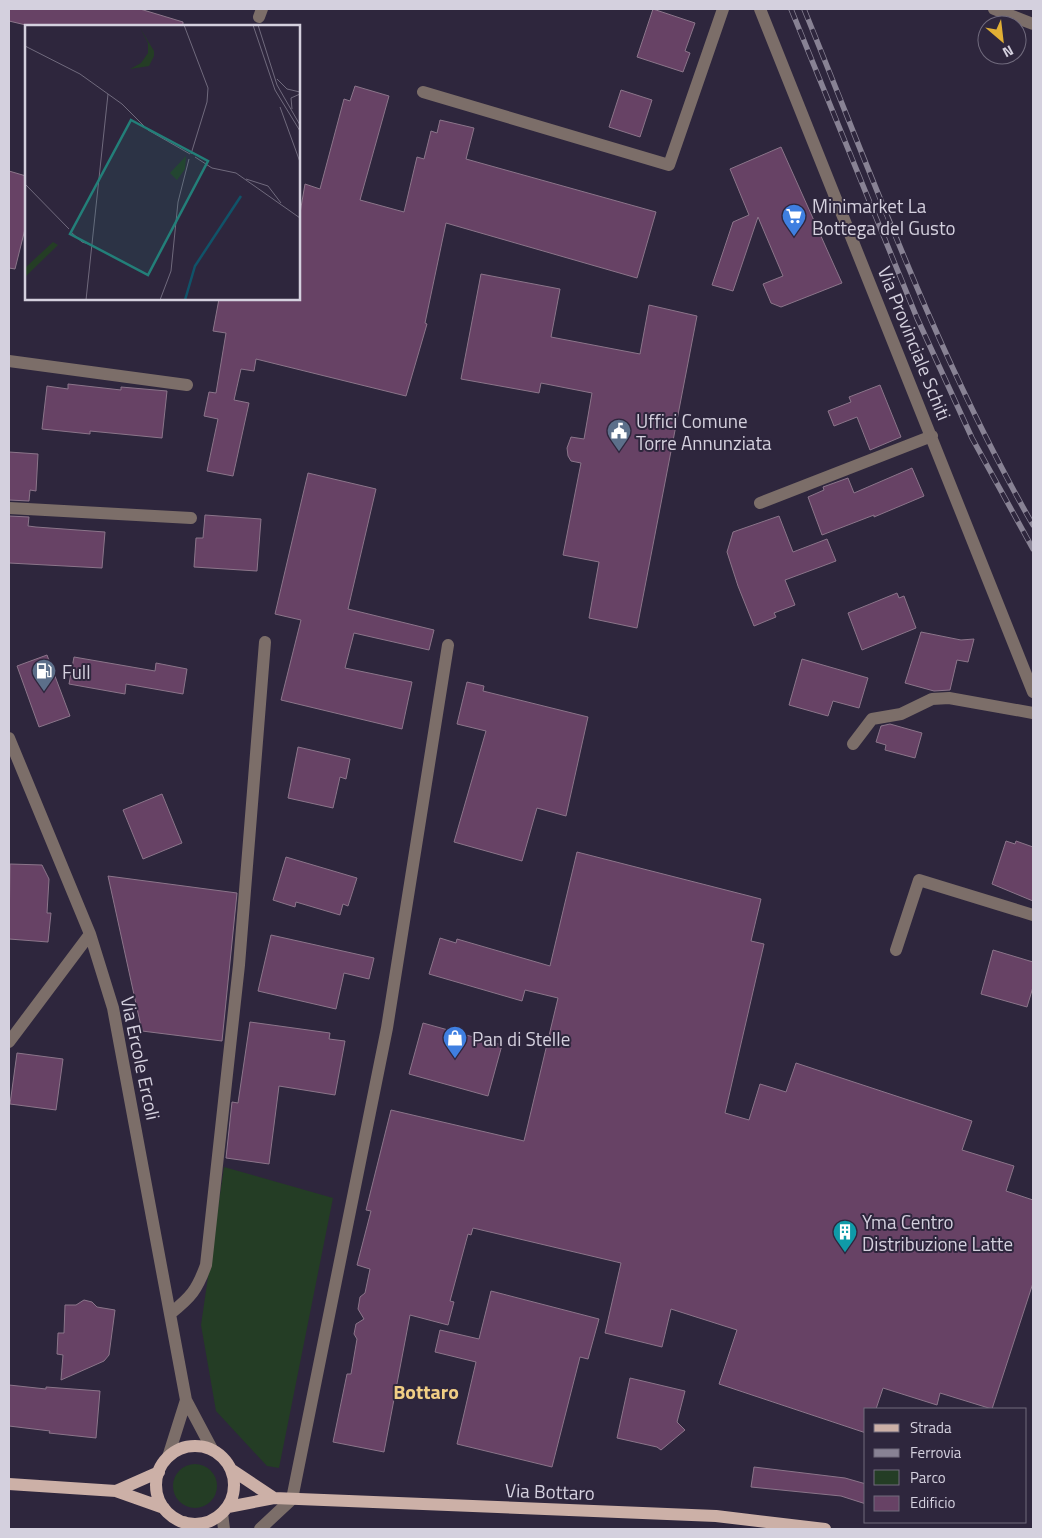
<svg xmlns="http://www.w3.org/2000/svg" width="1042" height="1538" font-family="'Titillium Web',sans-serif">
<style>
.green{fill:#243d25}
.building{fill:#674265;stroke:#8b758a}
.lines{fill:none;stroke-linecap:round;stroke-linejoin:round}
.minor{stroke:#7c6e69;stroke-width:12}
.major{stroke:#ccb0a7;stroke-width:12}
.rail-casing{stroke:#888294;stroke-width:5.5}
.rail{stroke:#2e263d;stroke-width:4;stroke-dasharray:11;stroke-linecap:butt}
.labels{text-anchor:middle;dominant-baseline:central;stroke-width:4;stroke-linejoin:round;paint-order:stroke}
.poi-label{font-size:19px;fill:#d4d0de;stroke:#2e263d;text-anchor:start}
.street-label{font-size:19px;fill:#d4d0de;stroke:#2e263d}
.neighbourhood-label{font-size:20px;font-weight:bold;fill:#f1ce85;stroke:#2e263d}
.inset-river{fill:none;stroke:#105369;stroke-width:2.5}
.inset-road{fill:none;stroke:#706a7d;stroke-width:1}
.view{fill:#237f79;fill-opacity:0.15;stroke:#237f79;stroke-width:2.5}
.inset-edge{fill:none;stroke:#d4d0de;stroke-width:2.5}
</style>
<rect width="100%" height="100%" fill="#2e263d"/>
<path class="green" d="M 224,1167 L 333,1198 L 279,1468 L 267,1466 L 216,1411 L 201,1325 Z
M173 1486a22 22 0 1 1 44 0a22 22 0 1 1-44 0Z"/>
<path class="building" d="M 9,9 L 140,9 L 183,22 L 183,26 L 30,26 L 9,21 Z
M 653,9 L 695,23 L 685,51 L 690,53 L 683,72 L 637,57 Z
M 355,86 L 389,96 L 360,200 L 404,212 L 417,157 L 424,159 L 431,131 L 437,133 L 440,120 L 474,128 L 466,159 L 656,212 L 637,278 L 446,223 L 425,323 L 427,324 L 406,396 L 256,359 L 254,371 L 241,369 L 234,400 L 249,403 L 233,476 L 207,471 L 218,419 L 204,416 L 209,392 L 216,393 L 226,333 L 213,331 L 219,299 L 299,299 L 299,219 L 305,184 L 320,189 L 344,99 L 350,101 Z
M 621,90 L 652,100 L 640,137 L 609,127 Z
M 781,147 L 842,283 L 781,307 L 771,303 L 763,284 L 783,276 L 758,217 L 733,291 L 712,285 L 733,222 L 749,215 L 730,169 Z
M 9,171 L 26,176 L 26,225 L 15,269 L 9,268 Z
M 481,274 L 560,289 L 551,337 L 640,354 L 649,305 L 697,316 L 637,628 L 589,618 L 599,562 L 563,555 L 581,463 L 571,461 L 568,456 L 567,448 L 571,437 L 584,439 L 592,393 L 541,383 L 539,393 L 461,379 Z
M 68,384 L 121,390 L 121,387 L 167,391 L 162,438 L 90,431 L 90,434 L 42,429 L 47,386 L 68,389 Z
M 880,385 L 901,437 L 870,450 L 857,417 L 834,426 L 828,411 L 851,402 L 849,397 Z
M 9,452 L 38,454 L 36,491 L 30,490 L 29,501 L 9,500 Z
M 912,468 L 924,496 L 874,517 L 874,515 L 822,535 L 808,497 L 824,490 L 823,487 L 848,478 L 854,493 Z
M 308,473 L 376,489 L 348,609 L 434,630 L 429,650 L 354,633 L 345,668 L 412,682 L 402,729 L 281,700 L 301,620 L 275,614 Z
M 205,515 L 261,519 L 257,571 L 194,567 L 196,538 L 203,538 Z
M 9,516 L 29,517 L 28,526 L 36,527 L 105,532 L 102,568 L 9,563 Z
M 779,516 L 793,552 L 827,539 L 836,561 L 785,580 L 795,605 L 774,613 L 776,617 L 754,626 L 738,586 L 727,552 L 733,532 Z
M 897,593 L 899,598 L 904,596 L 916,628 L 862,650 L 848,613 Z
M 921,632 L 961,640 L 974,639 L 968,662 L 957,660 L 950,690 L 934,691 L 905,683 Z
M 47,655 L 70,716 L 39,727 L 17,666 Z
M 74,657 L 155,671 L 156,663 L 187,669 L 183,694 L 126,684 L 125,694 L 69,684 Z
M 802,659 L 868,678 L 859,708 L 833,701 L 828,716 L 789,705 Z
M 467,682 L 484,686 L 483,691 L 588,717 L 566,816 L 537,808 L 522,861 L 454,842 L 486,731 L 457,724 Z
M 890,724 L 922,733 L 915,758 L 885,750 L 886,745 L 876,742 L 881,726 Z
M 298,747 L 350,759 L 346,779 L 340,777 L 333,808 L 288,798 Z
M 162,794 L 182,843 L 143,859 L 123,810 Z
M 1006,841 L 1015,844 L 1016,841 L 1033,847 L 1033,901 L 992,884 Z
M 577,852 L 761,899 L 751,941 L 764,944 L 725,1113 L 749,1120 L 760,1084 L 786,1092 L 796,1063 L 972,1121 L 962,1150 L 1014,1166 L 1006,1191 L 1033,1200 L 1033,1283 L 992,1409 L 940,1393 L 937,1405 L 883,1388 L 876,1409 L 866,1409 L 866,1433 L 719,1384 L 737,1330 L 671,1309 L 662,1347 L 605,1333 L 621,1263 L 473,1228 L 471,1235 L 468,1234 L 450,1301 L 454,1302 L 448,1325 L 410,1315 L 384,1452 L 333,1442 L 347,1374 L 351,1374 L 357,1339 L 354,1334 L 356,1324 L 364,1319 L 358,1309 L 360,1297 L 365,1293 L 370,1269 L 357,1265 L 371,1211 L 366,1210 L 391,1110 L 524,1141 L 558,998 L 525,990 L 522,1001 L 429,974 L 440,938 L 456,943 L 457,939 L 550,966 Z
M 286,857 L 357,878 L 348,906 L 343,904 L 340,915 L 296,902 L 295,907 L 273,900 Z
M 10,864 L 42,865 L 49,879 L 47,913 L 51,913 L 48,942 L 9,939 Z
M 108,876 L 237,893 L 222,1041 L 142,1031 Z
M 271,935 L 374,958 L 369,979 L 344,973 L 336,1009 L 258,991 Z
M 993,950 L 1033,962 L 1033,987 L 1027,1007 L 981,994 Z
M 250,1022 L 330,1033 L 329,1039 L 345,1041 L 335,1095 L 279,1086 L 269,1164 L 226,1158 L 232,1102 L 238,1103 Z
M 423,1023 L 502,1045 L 488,1096 L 409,1074 Z
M 17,1053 L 63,1059 L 56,1110 L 10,1104 Z
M 491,1291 L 599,1319 L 588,1359 L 580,1357 L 552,1467 L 457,1444 L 476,1362 L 435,1352 L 440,1330 L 479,1339 Z
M 84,1300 L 92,1302 L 97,1307 L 115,1310 L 109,1355 L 104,1361 L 61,1380 L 63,1355 L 57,1354 L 58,1333 L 64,1333 L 65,1305 L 76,1305 Z
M 630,1378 L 685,1391 L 677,1422 L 685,1430 L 661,1450 L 657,1447 L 617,1438 Z
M 9,1385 L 46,1389 L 46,1387 L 100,1391 L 96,1438 L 49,1433 L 50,1431 L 9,1426 Z
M 754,1467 L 845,1478 L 866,1484 L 866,1504 L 841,1496 L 751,1487 Z"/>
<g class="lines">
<path class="minor" d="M 760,9 L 1033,692
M 994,9 L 1033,24
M 259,17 L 262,9
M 423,92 L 669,165 L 723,9
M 9,361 L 187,385
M 760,503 L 932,436
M 9,508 L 191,518
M 9,738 L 90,934 L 113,1008 L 186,1400 L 212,1449
M 853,744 L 872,719 L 901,714 L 932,699 L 949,698 L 1033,713
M 896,950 L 919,880 L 1033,915
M 9,1042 L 90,934
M 171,1313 C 191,1297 197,1290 206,1265 L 239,965 L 265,642
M 168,1457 L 186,1400
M 222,1513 L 224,1529
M 184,1522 L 189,1529
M 260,1529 L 292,1499 L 387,1028 L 448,645"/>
<path class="major" d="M156 1485a39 39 0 1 1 78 0a39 39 0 1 1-78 0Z
M 232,1470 L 274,1498
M 9,1484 L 116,1491 L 164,1508
M 116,1491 L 159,1472
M 228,1507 L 274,1498 L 716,1516 L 825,1529"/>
<defs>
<path id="rail" d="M 791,9 L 917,318 L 972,438 L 1033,549
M 804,9 C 875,183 939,361 1033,525"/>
</defs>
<use href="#rail" class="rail-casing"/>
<use href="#rail" class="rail"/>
</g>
<defs>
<symbol id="supermarket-pin" viewBox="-11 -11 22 30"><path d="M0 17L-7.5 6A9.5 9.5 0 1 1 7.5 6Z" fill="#3f7fe0" stroke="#2e263d"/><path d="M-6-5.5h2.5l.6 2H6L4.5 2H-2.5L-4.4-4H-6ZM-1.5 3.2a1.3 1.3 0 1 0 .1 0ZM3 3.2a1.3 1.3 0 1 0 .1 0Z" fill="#fff"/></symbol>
<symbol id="civic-pin" viewBox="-11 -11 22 30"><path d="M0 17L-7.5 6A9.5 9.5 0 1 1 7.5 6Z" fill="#5c6f8a" stroke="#2e263d"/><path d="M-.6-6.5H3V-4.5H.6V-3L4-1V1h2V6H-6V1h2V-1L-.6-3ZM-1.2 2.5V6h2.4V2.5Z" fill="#fff"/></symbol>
<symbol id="fuel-pin" viewBox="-11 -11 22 30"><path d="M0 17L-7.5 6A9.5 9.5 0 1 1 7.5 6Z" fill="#5c6f8a" stroke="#2e263d"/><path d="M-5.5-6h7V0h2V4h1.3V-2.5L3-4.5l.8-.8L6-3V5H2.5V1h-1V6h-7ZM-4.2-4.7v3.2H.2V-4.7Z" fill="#fff"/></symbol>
<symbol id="shop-pin" viewBox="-11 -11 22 30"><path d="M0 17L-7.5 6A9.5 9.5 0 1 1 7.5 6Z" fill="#3f7fe0" stroke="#2e263d"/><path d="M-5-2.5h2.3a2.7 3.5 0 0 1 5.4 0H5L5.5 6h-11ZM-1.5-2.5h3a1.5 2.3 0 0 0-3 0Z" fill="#fff"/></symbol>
<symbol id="building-pin" viewBox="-11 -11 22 30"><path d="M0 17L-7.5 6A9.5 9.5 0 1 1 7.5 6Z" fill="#0f9aa8" stroke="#2e263d"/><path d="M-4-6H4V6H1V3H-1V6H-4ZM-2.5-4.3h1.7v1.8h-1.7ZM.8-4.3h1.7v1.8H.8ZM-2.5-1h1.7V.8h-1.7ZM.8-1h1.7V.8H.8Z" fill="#fff"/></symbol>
</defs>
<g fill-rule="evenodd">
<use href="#supermarket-pin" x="780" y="202" width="28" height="38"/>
<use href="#civic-pin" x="605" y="417" width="28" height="38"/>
<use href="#fuel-pin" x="30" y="657" width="28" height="38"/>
<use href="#shop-pin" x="441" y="1024" width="28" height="38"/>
<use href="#building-pin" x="831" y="1218" width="28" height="38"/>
</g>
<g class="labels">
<g class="poi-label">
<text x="812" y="205">Minimarket La<tspan x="812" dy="22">Bottega del Gusto</tspan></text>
<text x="636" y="420">Uffici Comune<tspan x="636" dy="22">Torre Annunziata</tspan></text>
<text x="62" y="671">Full</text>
<text x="472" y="1038">Pan di Stelle</text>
<text x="862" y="1221">Yma Centro<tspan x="862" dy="22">Distribuzione Latte</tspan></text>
</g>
<g class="street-label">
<text transform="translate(915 343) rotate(68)">Via Provinciale Schiti</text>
<text transform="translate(141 1058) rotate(78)">Via Ercole Ercoli</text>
<text transform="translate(550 1491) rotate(2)">Via Bottaro</text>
</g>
<g class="neighbourhood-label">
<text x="426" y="1391">Bottaro</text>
</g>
</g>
<g transform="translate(25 25)">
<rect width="275" height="275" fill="#2e263d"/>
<path d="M 115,3 L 129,26 L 129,31 L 124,41 L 105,44 L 116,38 L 123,28 L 123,18 ZM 161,131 L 160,144 L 152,155 L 145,148 ZM 28,217 L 33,220 L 0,252 L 0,243 Z" fill="#243d25"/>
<path class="inset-river" d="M 160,275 L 170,241 L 216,171"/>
<path class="inset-road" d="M 159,0 L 183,63 L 182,77 L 166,129M 228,0 L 250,65 L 275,106M 233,0 L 252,60 L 275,100M 0,21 L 55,49 L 97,79 L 123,105 L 165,129M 252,54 L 262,64 L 275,67M 255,82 L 275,137M 267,84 L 266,73 L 275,69M 170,132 L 187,143 L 211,148 L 275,193M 221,154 L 243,161 L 256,178M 0,159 L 44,204M 46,207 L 57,217 L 67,220M 61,275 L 83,69M 135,275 L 146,246 L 153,177 L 164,134"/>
<path class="view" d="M 106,95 L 183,136 L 123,250 L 45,209 Z"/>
<rect width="275" height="275" class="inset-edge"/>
</g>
<rect width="1042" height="1538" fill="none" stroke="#d4d0de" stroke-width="20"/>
<rect x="864" y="1408" width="162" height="115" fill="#2e263d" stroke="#706a7d"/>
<rect x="874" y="1424" width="25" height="8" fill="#ccb0a7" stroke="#706a7d"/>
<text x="910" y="1433" font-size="15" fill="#d4d0de">Strada</text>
<rect x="874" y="1449" width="25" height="8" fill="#888294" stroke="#706a7d"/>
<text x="910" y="1458" font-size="15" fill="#d4d0de">Ferrovia</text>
<rect x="874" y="1470" width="25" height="15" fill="#243d25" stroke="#706a7d"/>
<text x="910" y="1483" font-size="15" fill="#d4d0de">Parco</text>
<rect x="874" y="1496" width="25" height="15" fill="#674265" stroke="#706a7d"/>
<text x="910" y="1508" font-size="15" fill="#d4d0de">Edificio</text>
<g transform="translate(1002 40) rotate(152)"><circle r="24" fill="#2e263d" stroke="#706a7d"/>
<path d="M0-4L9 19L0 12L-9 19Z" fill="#e1af34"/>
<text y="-8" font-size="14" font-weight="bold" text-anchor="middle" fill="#d4d0de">N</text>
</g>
</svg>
